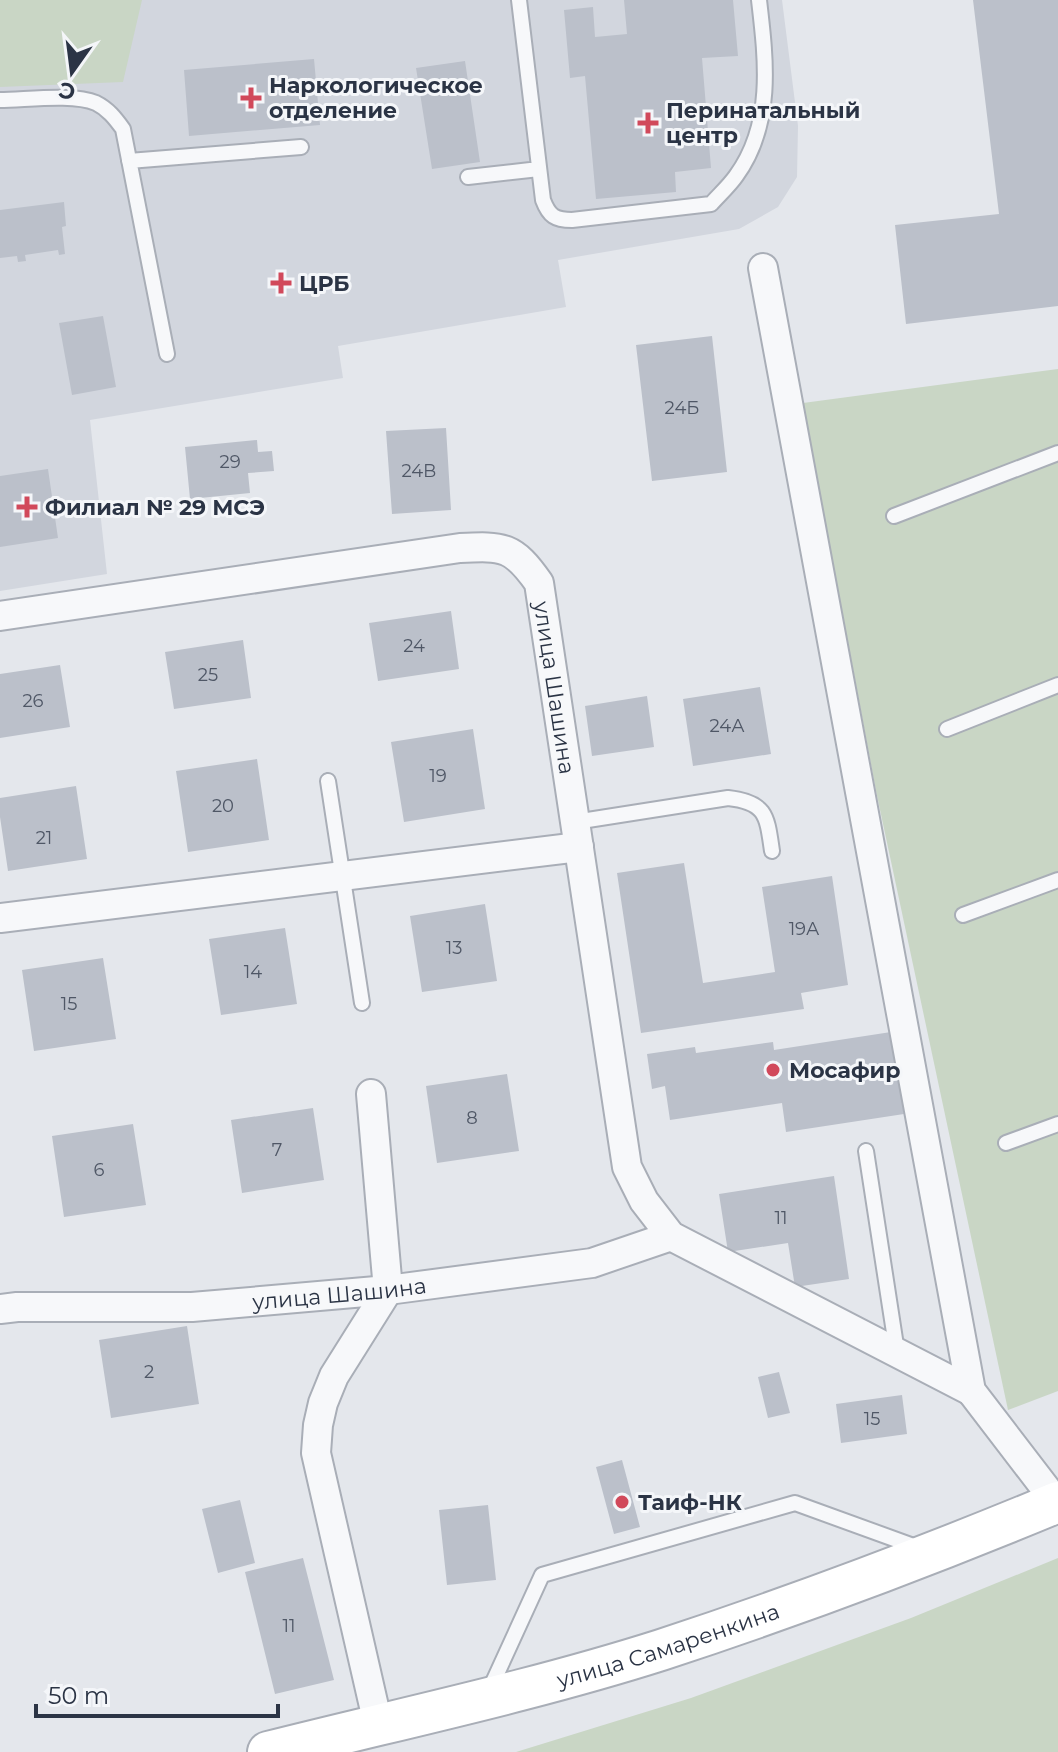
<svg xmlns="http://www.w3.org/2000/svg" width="1058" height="1752" font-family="Montserrat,sans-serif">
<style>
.built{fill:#d2d6de}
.green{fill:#c9d6c5}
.building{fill:#bbc0ca}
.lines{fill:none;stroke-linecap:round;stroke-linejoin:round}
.lane-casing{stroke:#a9aeb7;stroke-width:18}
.street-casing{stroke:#a9aeb7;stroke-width:32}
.secondary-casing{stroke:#a9aeb7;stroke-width:44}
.lane{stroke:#f7f8fa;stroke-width:14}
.street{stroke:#f7f8fa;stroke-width:28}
.secondary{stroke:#fff;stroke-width:40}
.poi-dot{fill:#d1495b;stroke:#f4f6f9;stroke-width:3}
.labels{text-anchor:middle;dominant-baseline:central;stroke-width:6;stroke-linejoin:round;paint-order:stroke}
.number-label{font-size:18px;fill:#4f5766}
.poi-label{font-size:22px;font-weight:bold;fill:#2b3445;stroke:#f4f6f9;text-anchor:start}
.street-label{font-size:22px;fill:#2b3445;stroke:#f4f6f9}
</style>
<rect width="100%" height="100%" fill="#e4e7ec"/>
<path class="built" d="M 0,0 L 782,0 L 798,126 L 797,177 L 778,207 L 739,229 L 558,260 L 566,307 L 338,346 L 343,378 L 90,420 L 107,574 L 0,591 Z"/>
<path class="green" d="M 0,0 L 142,0 L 123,82 L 0,87 Z
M 1058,369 L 1058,1391 L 1008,1410 L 876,791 L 803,403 Z
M 1058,1558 L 1058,1752 L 516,1752 L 691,1698 L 911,1618 Z"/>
<path class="building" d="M 624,0 L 733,0 L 738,56 L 702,58 L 711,168 L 675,172 L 676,192 L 596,199 L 585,76 L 570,78 L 564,10 L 593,7 L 595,37 L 627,34 Z
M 973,0 L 1058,0 L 1058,306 L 906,324 L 895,225 L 999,214 Z
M 314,59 L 320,125 L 189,136 L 184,70 Z
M 465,61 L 480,162 L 432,169 L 416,68 Z
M 64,202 L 66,226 L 62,227 L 65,254 L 59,255 L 58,250 L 25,255 L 26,261 L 18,262 L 17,256 L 0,258 L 0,210 Z
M 103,316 L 116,387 L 72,395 L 59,323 Z
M 712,336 L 727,472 L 652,481 L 636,345 Z
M 446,428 L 451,510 L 392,514 L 386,431 Z
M 257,440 L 258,452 L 272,451 L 274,471 L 248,473 L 250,493 L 190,499 L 185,447 Z
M 48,469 L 58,538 L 0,547 L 0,476 Z
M 451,611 L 459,669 L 378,681 L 369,623 Z
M 243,640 L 251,698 L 174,709 L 165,652 Z
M 60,665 L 70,727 L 0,738 L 0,674 Z
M 760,687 L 771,754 L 693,766 L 683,699 Z
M 647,696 L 654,747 L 592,756 L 585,706 Z
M 473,729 L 485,809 L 404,822 L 391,742 Z
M 257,759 L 269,840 L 188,852 L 176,771 Z
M 76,786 L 87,859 L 8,871 L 0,817 L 0,798 Z
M 684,863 L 703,983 L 775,972 L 762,887 L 832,876 L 848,985 L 801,993 L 804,1009 L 641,1033 L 617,873 Z
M 485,904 L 497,981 L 422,992 L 410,916 Z
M 285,928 L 297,1004 L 221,1015 L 209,939 Z
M 103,958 L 116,1039 L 34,1051 L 22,970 Z
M 891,1032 L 904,1114 L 786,1132 L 782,1103 L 670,1120 L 665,1086 L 652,1089 L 647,1054 L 695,1047 L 696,1053 L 773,1042 L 774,1050 Z
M 507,1074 L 519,1151 L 437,1163 L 426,1086 Z
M 313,1108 L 324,1180 L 242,1193 L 231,1120 Z
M 133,1124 L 146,1205 L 64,1217 L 52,1136 Z
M 834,1176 L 849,1279 L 795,1287 L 788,1243 L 728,1252 L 719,1194 Z
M 187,1326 L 199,1404 L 111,1418 L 99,1340 Z
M 779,1372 L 790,1413 L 768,1418 L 758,1377 Z
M 902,1395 L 907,1434 L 841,1443 L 836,1404 Z
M 622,1460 L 640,1527 L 614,1534 L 596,1467 Z
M 240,1500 L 255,1563 L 218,1573 L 202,1509 Z
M 488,1505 L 496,1580 L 447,1585 L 439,1510 Z
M 303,1558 L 334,1680 L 275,1694 L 245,1572 Z"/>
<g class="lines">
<defs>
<path id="lane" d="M 519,0 L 543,200 C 549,216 555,220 572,220 L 711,204 C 719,195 729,186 736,176 C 774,124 766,60 759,0
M 0,100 C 25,100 73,93 96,103 C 108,109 115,118 123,129 L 167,354
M 129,161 L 301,147
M 468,177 L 539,169
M 894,516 L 1058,453
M 947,729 L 1058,685
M 328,781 L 362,1003
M 575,822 L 728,798 C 767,802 767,817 772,851
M 963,915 L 1058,880
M 1006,1143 L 1058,1124
M 866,1151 L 897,1352
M 489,1691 L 542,1575 L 795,1503 L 919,1548"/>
<g id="street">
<path d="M 763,268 L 971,1391 L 1056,1502"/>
<path id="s1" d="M 0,616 L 460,548 C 504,546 513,546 539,583 L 627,1167 L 644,1201 L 671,1236 L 971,1391"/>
<path d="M 0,918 L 579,847"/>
<path d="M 371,1094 L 388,1290 L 334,1376 L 323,1403 L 318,1425 L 316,1453 L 378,1724"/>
<path id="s2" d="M 0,1309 L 17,1307 L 192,1307 L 388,1290 L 592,1263 L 671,1236"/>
</g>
<g id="secondary">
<path id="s3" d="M 268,1752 C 399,1719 532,1691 661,1650 C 795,1606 928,1556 1058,1502"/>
</g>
</defs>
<use href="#lane" class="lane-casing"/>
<use href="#street" class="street-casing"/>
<use href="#secondary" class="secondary-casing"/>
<use href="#lane" class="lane"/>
<use href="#street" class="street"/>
<use href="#secondary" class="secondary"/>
</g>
<g class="poi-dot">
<path d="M247 86h8v8h8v8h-8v8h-8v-8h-8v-8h8z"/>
<path d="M644 111h8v8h8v8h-8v8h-8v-8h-8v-8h8z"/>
<path d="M277 271h8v8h8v8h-8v8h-8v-8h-8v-8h8z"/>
<path d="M23 495h8v8h8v8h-8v8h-8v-8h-8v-8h8z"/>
<circle cx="773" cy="1070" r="8"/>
<circle cx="622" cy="1502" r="8"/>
</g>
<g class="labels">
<g class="number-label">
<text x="682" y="408">24Б</text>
<text x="230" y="462">29</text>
<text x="419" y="471">24В</text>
<text x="414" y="646">24</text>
<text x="208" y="675">25</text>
<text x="33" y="701">26</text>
<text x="727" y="726">24А</text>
<text x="438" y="776">19</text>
<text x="223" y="806">20</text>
<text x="44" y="838">21</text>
<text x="804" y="929">19А</text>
<text x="454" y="948">13</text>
<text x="253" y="972">14</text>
<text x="69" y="1004">15</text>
<text x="472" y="1118">8</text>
<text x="277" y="1150">7</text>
<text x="99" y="1170">6</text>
<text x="781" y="1218">11</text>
<text x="149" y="1372">2</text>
<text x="872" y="1419">15</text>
<text x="289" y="1626">11</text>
</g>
<g class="poi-label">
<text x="269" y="85">Наркологическое<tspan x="269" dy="25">отделение</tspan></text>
<text x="666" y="110">Перинатальный<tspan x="666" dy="25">центр</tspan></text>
<text x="299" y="283">ЦРБ</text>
<text x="45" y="507">Филиал № 29 МСЭ</text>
<text x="789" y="1070">Мосафир</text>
<text x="638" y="1502">Таиф-НК</text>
</g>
<g class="street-label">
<text stroke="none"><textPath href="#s1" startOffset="664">улица Шашина</textPath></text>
<text stroke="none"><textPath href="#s2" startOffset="340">улица Шашина</textPath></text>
<text stroke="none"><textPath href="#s3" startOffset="414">улица Самаренкина</textPath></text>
</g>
</g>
<g transform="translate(72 72) rotate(194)" stroke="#f4f6f9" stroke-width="6" paint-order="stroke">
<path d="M0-6L14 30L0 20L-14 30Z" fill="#2b3445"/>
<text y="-12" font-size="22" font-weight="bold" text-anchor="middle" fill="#2b3445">С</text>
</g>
<path d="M36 1704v12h242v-12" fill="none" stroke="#2b3445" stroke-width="4"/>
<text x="48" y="1704" font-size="24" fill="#2b3445" stroke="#f4f6f9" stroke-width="6" paint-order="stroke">50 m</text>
</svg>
